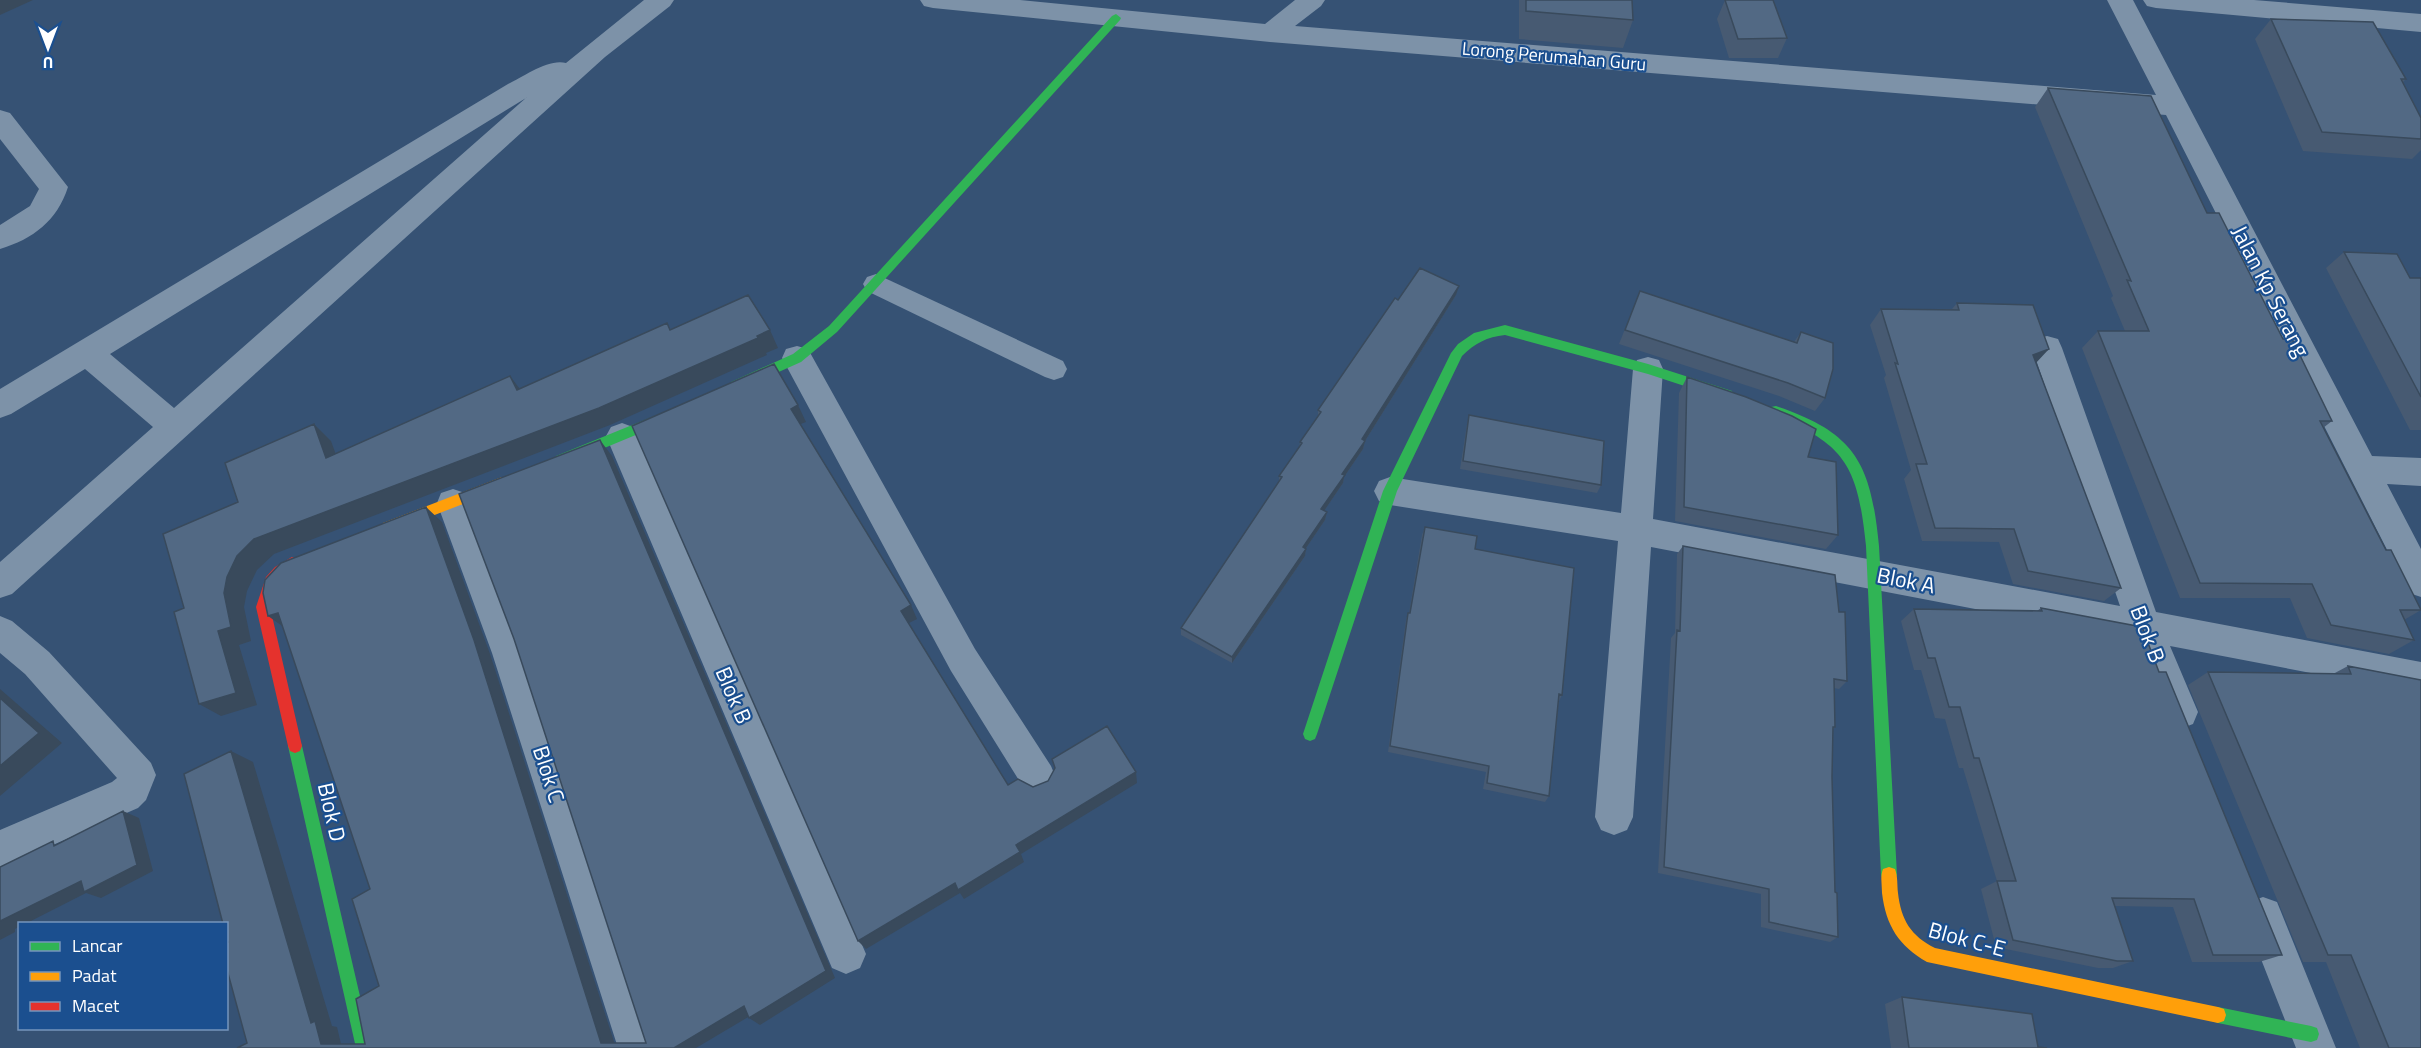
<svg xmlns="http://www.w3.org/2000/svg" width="2421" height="1048" font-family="'Titillium Web',sans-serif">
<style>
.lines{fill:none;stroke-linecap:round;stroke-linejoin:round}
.lane{fill:#7d92a8;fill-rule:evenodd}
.street{fill:#7d92a8;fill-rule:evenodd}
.fast{fill:#30b455;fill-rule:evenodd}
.slow{fill:#ff9f0a;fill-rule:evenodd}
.jam{fill:#e5322d;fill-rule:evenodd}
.wall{fill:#475a72}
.shaded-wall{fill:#394a5c}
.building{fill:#526984;stroke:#394a5c;stroke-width:1.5}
.labels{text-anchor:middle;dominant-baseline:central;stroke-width:4.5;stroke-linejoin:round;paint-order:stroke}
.far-street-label{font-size:18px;fill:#fff;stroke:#1b4f8f}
.street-label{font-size:22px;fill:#fff;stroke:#1b4f8f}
</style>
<rect width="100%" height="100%" fill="#365274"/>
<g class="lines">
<path class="lane" d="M 876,274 L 1063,361 L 1067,369 L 1063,377 L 1054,380 L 1045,377 L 867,291 L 863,284 L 867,277 Z"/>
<path class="street" d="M 644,0 L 674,0 L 670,6 L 605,57 L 12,594 L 0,598 L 0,562 L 153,427 L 85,369 L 11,414 L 0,418 L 0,389 L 508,84 C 523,77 549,58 566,63 ZM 527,97 L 174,408 L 110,354 L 526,98 Z
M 920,0 L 1020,0 L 1265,24 L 1295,0 L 1325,0 L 1321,6 L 1295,26 L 2156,95 L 2107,0 L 2133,0 L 2372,456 L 2421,458 L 2421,486 L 2387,484 L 2421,549 L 2421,597 L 2409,593 L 2166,115 L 1270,42 L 933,8 L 924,6 Z
M 2143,0 L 2254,0 L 2421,14 L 2421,32 L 2156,8 L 2147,6 Z
M 0,110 L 10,113 L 68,187 C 57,221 33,239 0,249 L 0,225 L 30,206 L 39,189 L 0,139 Z
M 2047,336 L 2058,339 L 2062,348 L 2156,612 L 2421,662 L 2421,694 L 2170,646 L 2198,712 L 2193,724 L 2180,729 L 2167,724 L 2132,639 L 1651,547 L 1633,817 L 1627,830 L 1614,835 L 1601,830 L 1595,817 L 1618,541 L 1390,505 L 1379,501 L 1374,491 L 1379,481 L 1390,477 L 1621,513 L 1633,369 L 1637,360 L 1648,357 L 1659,360 L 1663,369 L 1653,519 L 2120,606 L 2032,348 L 2036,339 Z
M 797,346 L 808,349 L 975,649 L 1051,766 L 1056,778 L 1051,790 L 1038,796 L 1025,790 L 951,671 L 782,358 L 786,349 Z
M 622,423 L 633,427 L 638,436 L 860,940 L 866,954 L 860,968 L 846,974 L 832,968 L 606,436 L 611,427 Z
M 453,489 L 465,493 L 469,503 L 526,653 L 658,1048 L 618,1048 L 492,653 L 437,503 L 441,493 Z
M 0,616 L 12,621 L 49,652 L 151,763 L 156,775 L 146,800 L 138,808 L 0,868 L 0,830 L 112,782 L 117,778 L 25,674 L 0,653 Z
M 2263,897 L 2277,902 L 2336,1048 L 2296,1048 L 2244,916 L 2249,902 Z"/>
<path class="fast" d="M 1116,14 L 1121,18 L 1120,20 L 837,332 L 801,362 L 739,390 L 731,390 L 729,386 L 731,382 L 793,354 L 829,326 L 1112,16 Z
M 1505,325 L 1648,364 L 1732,391 L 1733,395 L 1727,400 L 1648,374 L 1505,335 C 1487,337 1475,343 1462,356 L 1397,491 L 1317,734 L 1315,739 L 1310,741 L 1305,739 L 1303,734 L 1383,491 L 1451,353 L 1458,344 L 1474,333 Z
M 1776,406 C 1857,433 1871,465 1879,546 L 1897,875 L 1895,881 L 1889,883 L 1883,881 L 1881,875 L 1866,546 C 1858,470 1848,443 1771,415 L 1770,411 L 1771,407 Z
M 674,408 L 679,409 L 680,413 L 679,417 L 561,466 L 556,464 L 554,460 L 556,456 Z
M 295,739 L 300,741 L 302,746 L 372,1048 L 356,1048 L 288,746 L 290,741 Z
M 2218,1007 L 2311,1026 L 2317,1028 L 2319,1034 L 2317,1040 L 2311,1042 L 2218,1023 L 2212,1021 L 2210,1015 L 2212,1009 Z"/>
<path class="slow" d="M 502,477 L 507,479 L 509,483 L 507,487 L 388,533 L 383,531 L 381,527 L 383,523 Z
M 1889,867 L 1895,869 C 1898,877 1897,885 1898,893 C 1901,920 1911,936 1935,948 L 2218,1007 L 2224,1009 L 2226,1015 L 2224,1021 L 2218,1023 L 1927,962 C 1899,946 1886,926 1882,893 C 1882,885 1880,877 1883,869 Z"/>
<path class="jam" d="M 292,557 L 297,559 L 299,563 L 277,584 L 270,607 L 302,746 L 300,751 L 295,753 L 290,751 L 288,746 L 256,607 L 266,577 L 275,567 Z"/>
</g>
<path class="wall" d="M 1519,0 L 1632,0 L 1633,20 L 1623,48 L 1519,39 Z
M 1725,0 L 1787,38 L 1778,58 L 1729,58 L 1717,19 Z
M 2271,19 L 2406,79 L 2403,82 L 2421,118 L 2421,150 L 2412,159 L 2303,151 L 2255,39 Z
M 2048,88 L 2207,213 L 2332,421 L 2323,428 L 2386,550 L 2421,610 L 2404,620 L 2414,640 L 2389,654 L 2307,638 L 2290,598 L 2180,598 L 2082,348 L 2098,331 L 2125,331 L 2111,298 L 2113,296 L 2035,107 Z
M 2344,252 L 2410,278 L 2421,278 L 2421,430 L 2410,430 L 2326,268 Z
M 1640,291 L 1794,342 L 1801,332 L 1825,398 L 1815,411 L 1779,396 L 1619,344 Z
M 1456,295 L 1365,441 L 1363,449 L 1344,477 L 1343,483 L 1324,511 L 1327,512 L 1325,520 L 1306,548 L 1305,556 L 1232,663 L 1181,635 L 1181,628 L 1279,482 L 1279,476 L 1299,448 L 1300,442 L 1318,416 L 1318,410 L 1398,300 Z
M 1957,303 L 2036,363 L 2121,588 L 2104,601 L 2013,584 L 1999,542 L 1922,541 L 1904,479 L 1911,470 L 1884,378 L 1886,375 L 1870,325 L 1881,309 L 1952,309 Z
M 1687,377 L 1808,457 L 1838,535 L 1826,549 L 1675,521 L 1679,393 Z
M 1469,415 L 1601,485 L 1597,493 L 1460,469 L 1467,424 Z
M 1425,527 L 1475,549 L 1562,695 L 1559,701 L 1549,796 L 1545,802 L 1483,789 L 1486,772 L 1388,752 L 1406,620 L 1408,613 L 1409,613 L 1422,535 Z
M 1683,546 L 1847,681 L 1839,689 L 1834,688 L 1835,727 L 1833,730 L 1832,777 L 1835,892 L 1838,937 L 1830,942 L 1761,927 L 1761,894 L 1658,873 L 1671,638 L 1675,633 L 1677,554 Z
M 2041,608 L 2159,672 L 2282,955 L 2259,962 L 2192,962 L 2173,907 L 2114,906 L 2133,961 L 2113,968 L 2098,968 L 1996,947 L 1981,889 L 1997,881 L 1963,768 L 1959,768 L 1945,719 L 1935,718 L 1921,670 L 1914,670 L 1901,621 L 1914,609 L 2037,611 Z
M 2348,666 L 2421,680 L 2421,1048 L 2360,1048 L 2326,962 L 2303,962 L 2188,685 L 2208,672 L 2333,674 Z
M 1902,997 L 2038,1047 L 2047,1048 L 1891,1048 L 1885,1004 Z"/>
<path class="shaded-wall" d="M 0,0 L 33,0 L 0,15 Z
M 1459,286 L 1456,295 L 1365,441 L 1363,449 L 1344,477 L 1343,483 L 1320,517 L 1321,509 L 1342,474 L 1362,439 Z
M 770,330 L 778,348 L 766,353 L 767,355 L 610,425 L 274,554 L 257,570 L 247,591 L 244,607 L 251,641 L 239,645 L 257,705 L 221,716 L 199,704 L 218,631 L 227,577 L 237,556 L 254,539 Z
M 2049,349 L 2035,364 L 2033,355 Z
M 510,376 L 523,393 L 517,390 Z
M 798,405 L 806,422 L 798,425 L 791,409 Z
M 314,424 L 331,441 L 343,474 L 326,458 Z
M 600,440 L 612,456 L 835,978 L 760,1025 L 749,1018 Z
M 426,507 L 442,522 L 490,654 L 616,1048 L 601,1043 Z
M 1327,512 L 1325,520 L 1302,554 L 1303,547 Z
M 1306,549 L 1305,556 L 1232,663 L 1232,657 Z
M 911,605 L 917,619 L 907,624 L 901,611 Z
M 278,613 L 288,630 L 268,616 Z
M 0,689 L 62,743 L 0,796 Z
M 231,751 L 253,762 L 332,1026 L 337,1027 L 342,1048 L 321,1044 L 311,1023 Z
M 1136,772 L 1137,783 L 1021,854 L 1024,862 L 964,899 L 960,893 L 866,949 L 858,941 L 955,883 Z
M 123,811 L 139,818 L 153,871 L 101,898 L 86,893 L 25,924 L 20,924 L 20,926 L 15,929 L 15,932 L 0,940 L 0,921 L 81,881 Z
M 744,1006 L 755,1013 L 696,1048 L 674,1048 Z"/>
<path class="building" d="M 1526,0 L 1632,0 L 1633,20 L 1526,11 Z
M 1725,0 L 1773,0 L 1787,38 L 1738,39 Z
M 2271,19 L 2373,22 L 2406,79 L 2401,79 L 2421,118 L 2421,139 L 2322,132 Z
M 2048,88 L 2151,96 L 2207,213 L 2219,213 L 2283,339 L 2292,339 L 2332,421 L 2320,421 L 2386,550 L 2391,550 L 2421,610 L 2400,610 L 2414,640 L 2331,625 L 2312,584 L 2200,583 L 2098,331 L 2149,331 L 2127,280 L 2131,281 Z
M 2344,252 L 2397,254 L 2410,278 L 2421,278 L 2421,397 Z
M 1420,268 L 1459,286 L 1362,439 L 1365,441 L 1342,474 L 1345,475 L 1321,509 L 1327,512 L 1303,547 L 1306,549 L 1232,657 L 1181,628 L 1282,477 L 1279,476 L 1302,443 L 1300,442 L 1321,412 L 1318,410 L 1395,298 L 1398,300 Z
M 1640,291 L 1797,343 L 1801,332 L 1833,343 L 1833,369 L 1825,398 L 1788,383 L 1625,330 Z
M 748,295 L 770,330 L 757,336 L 758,338 L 599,408 L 254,539 L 237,556 L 227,577 L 224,593 L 231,627 L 218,631 L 236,693 L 199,704 L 174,612 L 184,608 L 163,534 L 238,502 L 225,463 L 314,424 L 326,458 L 510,376 L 517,390 L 667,323 L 670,330 Z
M 1957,303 L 2033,305 L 2049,349 L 2033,355 L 2121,588 L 2028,571 L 2014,529 L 1935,528 L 1916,464 L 1927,464 L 1895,363 L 1898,364 L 1881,309 L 1959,310 Z
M 774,364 L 798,405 L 791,409 L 911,605 L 901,611 L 1008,785 L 1018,779 L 1033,787 L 1048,781 L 1055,768 L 1052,759 L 1107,726 L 1136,772 L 1016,845 L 1020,852 L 958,890 L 955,883 L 858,941 L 632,426 Z
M 1687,377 L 1746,397 L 1792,416 L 1816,429 L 1808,457 L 1836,462 L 1838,535 L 1684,507 Z
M 1469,415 L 1604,441 L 1601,485 L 1463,461 Z
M 600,440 L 826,971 L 749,1018 L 744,1006 L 674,1048 L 237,1048 L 247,1043 L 226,966 L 226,943 L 228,942 L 226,936 L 226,924 L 223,924 L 184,774 L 231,751 L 311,1023 L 315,1021 L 321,1044 L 365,1044 L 356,999 L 379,986 L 352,899 L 370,889 L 278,613 L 268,616 L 263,593 L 265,580 L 281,563 L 426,507 L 474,640 L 601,1043 L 646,1043 L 514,639 L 459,494 Z
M 1425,527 L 1477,536 L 1475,549 L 1574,568 L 1562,695 L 1559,694 L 1549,796 L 1487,783 L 1489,766 L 1390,746 L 1408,613 L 1410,613 Z
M 1683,546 L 1835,575 L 1839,612 L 1845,612 L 1847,681 L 1834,679 L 1835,727 L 1833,727 L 1832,777 L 1835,892 L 1837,893 L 1838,937 L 1769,922 L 1769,889 L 1664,867 L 1677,630 L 1680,631 Z
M 2041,608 L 2142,627 L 2159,672 L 2166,672 L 2282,955 L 2213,955 L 2194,899 L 2112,898 L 2133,961 L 2117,961 L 2013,940 L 1997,881 L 2016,881 L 1979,758 L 1974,758 L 1960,707 L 1949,707 L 1935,658 L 1928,658 L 1914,609 L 2042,611 Z
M 2348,666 L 2421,680 L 2421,1048 L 2389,1048 L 2351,955 L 2328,955 L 2208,672 L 2351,674 Z
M 0,698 L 39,733 L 0,766 Z
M 123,811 L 137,865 L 84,892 L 81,881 L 0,921 L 0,867 L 53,841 L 54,846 Z
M 1902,997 L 2032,1014 L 2038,1047 L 2047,1048 L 1909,1048 Z"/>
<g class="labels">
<g class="far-street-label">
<text transform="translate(1554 56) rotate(5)">Lorong Perumahan Guru</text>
</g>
<g class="street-label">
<text transform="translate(2271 291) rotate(63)">Jalan Kp Serang</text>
<text transform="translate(1906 580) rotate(11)">Blok A</text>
<text transform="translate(2148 634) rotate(69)">Blok B</text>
<text transform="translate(734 695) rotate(67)">Blok B</text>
<text transform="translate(549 774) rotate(72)">Blok C</text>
<text transform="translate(332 812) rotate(77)">Blok D</text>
<text transform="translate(1967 939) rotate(15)">Blok C-E</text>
</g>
</g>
<rect x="18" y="922" width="210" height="108" fill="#1b4f8f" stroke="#7695bc" stroke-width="1.5"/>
<rect x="30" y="942" width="30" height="9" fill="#30b455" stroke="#7695bc" stroke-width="1.5"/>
<text x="72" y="952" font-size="18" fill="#ffffff">Lancar</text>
<rect x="30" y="972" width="30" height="9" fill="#ff9f0a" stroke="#7695bc" stroke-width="1.5"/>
<text x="72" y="982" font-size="18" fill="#ffffff">Padat</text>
<rect x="30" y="1002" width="30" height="9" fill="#e5322d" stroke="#7695bc" stroke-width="1.5"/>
<text x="72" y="1012" font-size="18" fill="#ffffff">Macet</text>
<g transform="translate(48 48) rotate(180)" stroke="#1b4f8f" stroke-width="4.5" paint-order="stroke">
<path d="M0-4.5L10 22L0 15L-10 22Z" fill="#ffffff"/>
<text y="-9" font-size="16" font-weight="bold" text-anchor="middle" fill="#ffffff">U</text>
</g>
</svg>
